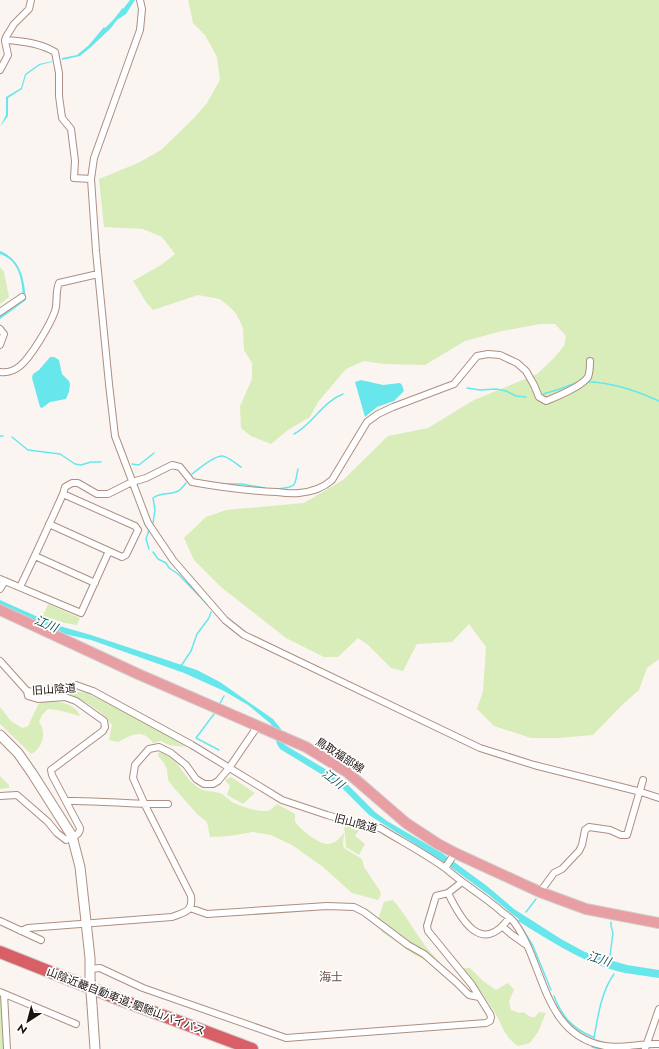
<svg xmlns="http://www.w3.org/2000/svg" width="659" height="1049" font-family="Jost,'Noto Sans JP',sans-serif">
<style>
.green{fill:#d8edb9}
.water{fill:#67e7ec}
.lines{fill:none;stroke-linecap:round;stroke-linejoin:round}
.stream{stroke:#67e7ec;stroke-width:1.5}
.street-casing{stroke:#ac8f82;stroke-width:8}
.secondary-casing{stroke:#ac8f82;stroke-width:11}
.primary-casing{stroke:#d2d0cf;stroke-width:12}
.highway-casing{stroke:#d2d0cf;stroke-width:14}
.street{stroke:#fff;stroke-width:6}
.secondary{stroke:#fff;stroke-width:9}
.primary{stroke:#e89fa3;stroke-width:10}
.highway{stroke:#d95f66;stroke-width:12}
.secondary-bridge-casing{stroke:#ac8f82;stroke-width:11;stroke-linecap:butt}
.secondary-bridge{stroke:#fff;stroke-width:9}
.labels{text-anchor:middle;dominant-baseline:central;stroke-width:3.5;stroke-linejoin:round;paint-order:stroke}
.street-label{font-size:11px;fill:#1d130e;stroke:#fff}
.water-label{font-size:12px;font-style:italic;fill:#175052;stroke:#fff}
.neighbourhood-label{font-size:12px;fill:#6b5145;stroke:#fff}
</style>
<rect width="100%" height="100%" fill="#fbf5f2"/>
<path class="green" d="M 188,0 L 659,0 L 659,659 L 647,668 L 639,690 L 623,704 L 593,735 L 558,738 L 531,738 L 494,726 L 477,709 L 483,691 L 486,647 L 469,624 L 452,642 L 417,644 L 403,671 L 391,668 L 368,645 L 358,638 L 338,657 L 324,657 L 286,638 L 221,587 L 194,560 L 184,538 L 206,517 L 226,510 L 304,503 L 343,480 L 388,436 L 428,428 L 474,400 L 537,374 L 553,359 L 564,346 L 566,336 L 555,324 L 540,324 L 502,331 L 465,341 L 425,365 L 383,364 L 364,361 L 346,369 L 318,402 L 310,417 L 288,430 L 271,444 L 251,436 L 241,428 L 240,406 L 252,379 L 252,363 L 244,350 L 243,328 L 237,315 L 232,309 L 220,299 L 198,295 L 153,310 L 146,302 L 133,281 L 161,265 L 175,254 L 162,237 L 143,229 L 104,227 L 99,179 L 138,163 L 161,150 L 193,119 L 207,103 L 220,80 L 217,57 L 205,35 L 193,23 Z
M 0,267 L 4,272 L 9,297 L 0,304 Z
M 48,604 L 80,618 L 77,625 L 65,623 L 43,616 Z
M 67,690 L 87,693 L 155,727 L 186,747 L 169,745 L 161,741 L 153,743 C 142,728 132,735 118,742 L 109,740 L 112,725 C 101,709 85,702 68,694 Z
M 43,701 C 55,701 75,702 80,716 L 58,710 L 48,709 L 42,715 L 39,722 C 47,732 43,748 31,754 L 0,724 L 0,707 L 11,721 L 22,728 L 28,726 L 38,705 Z
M 159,752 C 178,756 183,778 199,788 C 205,792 213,791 220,793 C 224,795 228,799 232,802 C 240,806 262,814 270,810 C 273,808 275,806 277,804 L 295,814 C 295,817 295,819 295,821 C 299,829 320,845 328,844 C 336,843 339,839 344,833 L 343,844 L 344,848 L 362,859 L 364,867 L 380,891 L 381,895 L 378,900 L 352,893 L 323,867 L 292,845 L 271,835 L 253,832 L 229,836 L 210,837 L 207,822 L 197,814 L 175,789 L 168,780 L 167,769 L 164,763 L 158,756 Z
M 0,776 L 9,785 L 9,788 L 0,789 Z
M 231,777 L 255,793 L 243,804 L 227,795 L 230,786 L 225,780 Z
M 344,825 L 360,829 L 355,836 L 365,844 L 359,855 L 346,847 Z
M 393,900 C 405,914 413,929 424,944 C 431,955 445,963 447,977 L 435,969 L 427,961 L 413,954 L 394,940 L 382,932 L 377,922 L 384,902 Z
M 463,968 L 470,968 L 483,981 L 496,990 L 508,983 L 514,990 L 509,1001 L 511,1010 L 520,1013 L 523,1012 L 531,1017 L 535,1017 L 539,1012 L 546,1013 L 538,1032 L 530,1043 L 518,1046 C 504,1038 501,1021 492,1008 C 483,995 474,981 463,968 Z
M 0,995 L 2,997 L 6,1049 L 0,1049 Z"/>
<path class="water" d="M 130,0 L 135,0 L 126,14 L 117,20 L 111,28 L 91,47 L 80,56 L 62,60 L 62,58 L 77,55 L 89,45 L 104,27 L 105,28 L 114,19 L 121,10 L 122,8 L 123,9 Z
M 53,61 L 52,62 L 40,65 L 26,75 L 22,89 L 8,98 L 8,116 L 0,127 L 6,115 L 6,97 L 21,88 L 25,74 L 39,64 Z
M 0,251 C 22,260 24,280 26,300 L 0,319 L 0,316 L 23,299 C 22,280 20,261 0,254 Z
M 50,357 L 54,357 L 59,360 L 62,374 L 69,381 L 70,384 L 69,392 L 66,399 L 50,402 L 42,408 L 40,407 L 32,378 L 33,374 L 39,370 Z
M 361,380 L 383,385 L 400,383 L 402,385 L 404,391 L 394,401 L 377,407 L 365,417 L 355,382 Z
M 0,600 L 56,625 L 91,635 L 197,670 L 220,682 L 273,719 L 281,729 L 285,745 L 342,779 L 375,812 L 387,821 L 442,853 L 487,886 L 514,909 L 561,939 L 585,952 L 603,958 L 627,965 L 659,970 L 659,978 C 648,976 636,975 625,973 C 585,964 552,942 518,921 L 519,919 L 512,914 L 489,895 L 445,863 L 369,815 L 339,785 L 280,749 L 277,744 L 271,724 L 248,705 L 224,691 L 184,673 L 91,640 L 52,631 L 0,607 Z"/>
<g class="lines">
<path class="stream" d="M 588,382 C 613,382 637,391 659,401
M 467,388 L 480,390 L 496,389 L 506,391 L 516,396 L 526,397
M 543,394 L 560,389 L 578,382
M 294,434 C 313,424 322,402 343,394
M 0,436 L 3,436
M 12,437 L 28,450 L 60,454 L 75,464 L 81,465 L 91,462 L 101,462
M 132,464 L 139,465 L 154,453
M 192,474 C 199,469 213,456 222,456 C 228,456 236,464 241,467
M 226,484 L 242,484 L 265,488
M 278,489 C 298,486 294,487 298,469
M 153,523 L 155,510 L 153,498 C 160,492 168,495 176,492 C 180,491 183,487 186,483
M 145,524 L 149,530 L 146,539 L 149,549
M 153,552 L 158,559 L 166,563 L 169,568 L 178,574 L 208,605
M 181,666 L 191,651 L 197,634 L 209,618 L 211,612
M 219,705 L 224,696
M 214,714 L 196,738 L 219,750
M 526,912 L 536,899
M 522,928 L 533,946 L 551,990
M 610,956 L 613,933 L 611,926 L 611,922
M 554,996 C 562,1017 573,1029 593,1037
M 594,1038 C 598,1016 601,992 614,974
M 592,1047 L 600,1049"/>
<defs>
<path id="street" d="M 140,0 L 142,9 L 140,30 L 94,158 L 91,179 L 96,251 L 109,384 L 115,436 L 148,523 L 173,560 L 225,620 L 244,635 L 480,748 L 534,765 L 641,792 L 659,798
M 5,40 C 22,41 40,43 55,52 L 59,73 L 59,96 L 62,118 L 71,129 L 75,161 L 74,178 L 91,179
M 0,70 L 8,55 L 5,41 L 6,37 L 14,24 L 29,9 L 31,0
M 0,312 L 22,297
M 0,329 L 4,334 L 0,345
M 0,372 C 8,373 14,371 20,366 C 31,357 50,325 55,311 C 58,301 55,292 59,283 L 98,274
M 63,494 L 65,487 L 72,483 L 78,483 L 97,494 L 108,494 L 132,482 L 146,478 L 172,465 L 180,467 L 192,482 C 220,487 248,491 277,492 C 284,493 292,494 299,493 C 311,492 323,488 332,480 L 367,422 L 378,414 L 393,407 L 454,384 L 477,356 L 488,354 L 500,355 L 517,363 L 526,371 L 534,385 L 539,397 L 546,401 C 556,397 582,386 588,377 C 590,372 590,366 590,361
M 35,556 L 95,583
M 0,579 L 81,613 L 109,551
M 20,587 C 35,556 49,525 63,494 L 135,526 L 138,530 L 126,555 L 122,557 L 49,524
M 0,589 L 5,581
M 0,661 L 27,691 L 34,692 L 76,685 L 93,691 L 192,745 L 282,800 L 327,815 L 369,827 L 380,828 C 401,841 424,853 445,868 C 451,873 457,878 464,883 C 477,893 490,901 502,912 C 506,915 511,918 514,922 C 545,964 542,1035 605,1046 C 623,1049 641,1043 659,1044
M 0,796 L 17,795 L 48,822 L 57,833 L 66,840 C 72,837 80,836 80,828 L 52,775 L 51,770 L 103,731 L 105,727 L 104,721 L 76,701 L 65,697 L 38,699 L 28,696 L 27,691
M 66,801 C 100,800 134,805 168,804
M 445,868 L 455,853
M 540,892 L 554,873 L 562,869 L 579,851 L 582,845 L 585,830 L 589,827 L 610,830 L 621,835 L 627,835 L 643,780
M 448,893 C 461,920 482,956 509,918
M 190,908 L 207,914 L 327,906 L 354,907 L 364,912 L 408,945 L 424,954 L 457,983 L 469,995 L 479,997
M 0,921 L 41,940
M 503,927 L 511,934 L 525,944
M 21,931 L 28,928 L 172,917 C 185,912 193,912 191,896 L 145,805 L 133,778 L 135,765 L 149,749 L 159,747 L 171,753 L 186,765 L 196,779 L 204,784 L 213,784 L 218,781 L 229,768 L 257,727
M 90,969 L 100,968 L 143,988 L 286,1038 L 486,1023 L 490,1021 L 491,1017 L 490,1014 L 472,985 L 428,931 L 427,926 L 436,896 L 448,893 L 462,882
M 0,992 L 76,1024
M 4,994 L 7,1049
M 645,1049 L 659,1009"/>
<path id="secondary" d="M 0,735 L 18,753 L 32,773 L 72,836 L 80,867 L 90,958 L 90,980
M 92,1005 L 95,1049"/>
<path id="primary" d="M 0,610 L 138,674 L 306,747 L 347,772 L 406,823 L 438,844 L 455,853 L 540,892 L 567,902 L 586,909 L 659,923"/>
<path id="highway" d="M 0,952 L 116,998 L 252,1049"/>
</defs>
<use href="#street" class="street-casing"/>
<use href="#secondary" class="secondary-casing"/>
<use href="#primary" class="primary-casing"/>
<use href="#highway" class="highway-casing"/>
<use href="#street" class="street"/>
<use href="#secondary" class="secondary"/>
<use href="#primary" class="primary"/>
<use href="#highway" class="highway"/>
<defs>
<path id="secondary-bridge" d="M 90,980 L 92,1005"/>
</defs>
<use href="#secondary-bridge" class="secondary-bridge-casing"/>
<use href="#secondary-bridge" class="secondary-bridge"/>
</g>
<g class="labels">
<g class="street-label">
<text transform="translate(54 689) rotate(-4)">旧山陰道</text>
<text transform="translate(340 755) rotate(33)">鳥取福部線</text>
<text transform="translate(356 823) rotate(15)">旧山陰道</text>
<text transform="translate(126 1001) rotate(21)">山陰近畿自動車道;駟馳山バイパス</text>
</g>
<g class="water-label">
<text transform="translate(46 624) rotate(22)">江川</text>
<text transform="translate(333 779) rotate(37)">江川</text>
<text transform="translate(599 959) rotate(17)">江川</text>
</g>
<g class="neighbourhood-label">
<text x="331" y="977">海士</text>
</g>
</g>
<g transform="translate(28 1021) rotate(216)" stroke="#ffffff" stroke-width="3" paint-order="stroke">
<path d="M0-3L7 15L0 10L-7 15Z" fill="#1d130e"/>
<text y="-6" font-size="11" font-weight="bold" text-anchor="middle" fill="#1d130e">N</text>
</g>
</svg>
